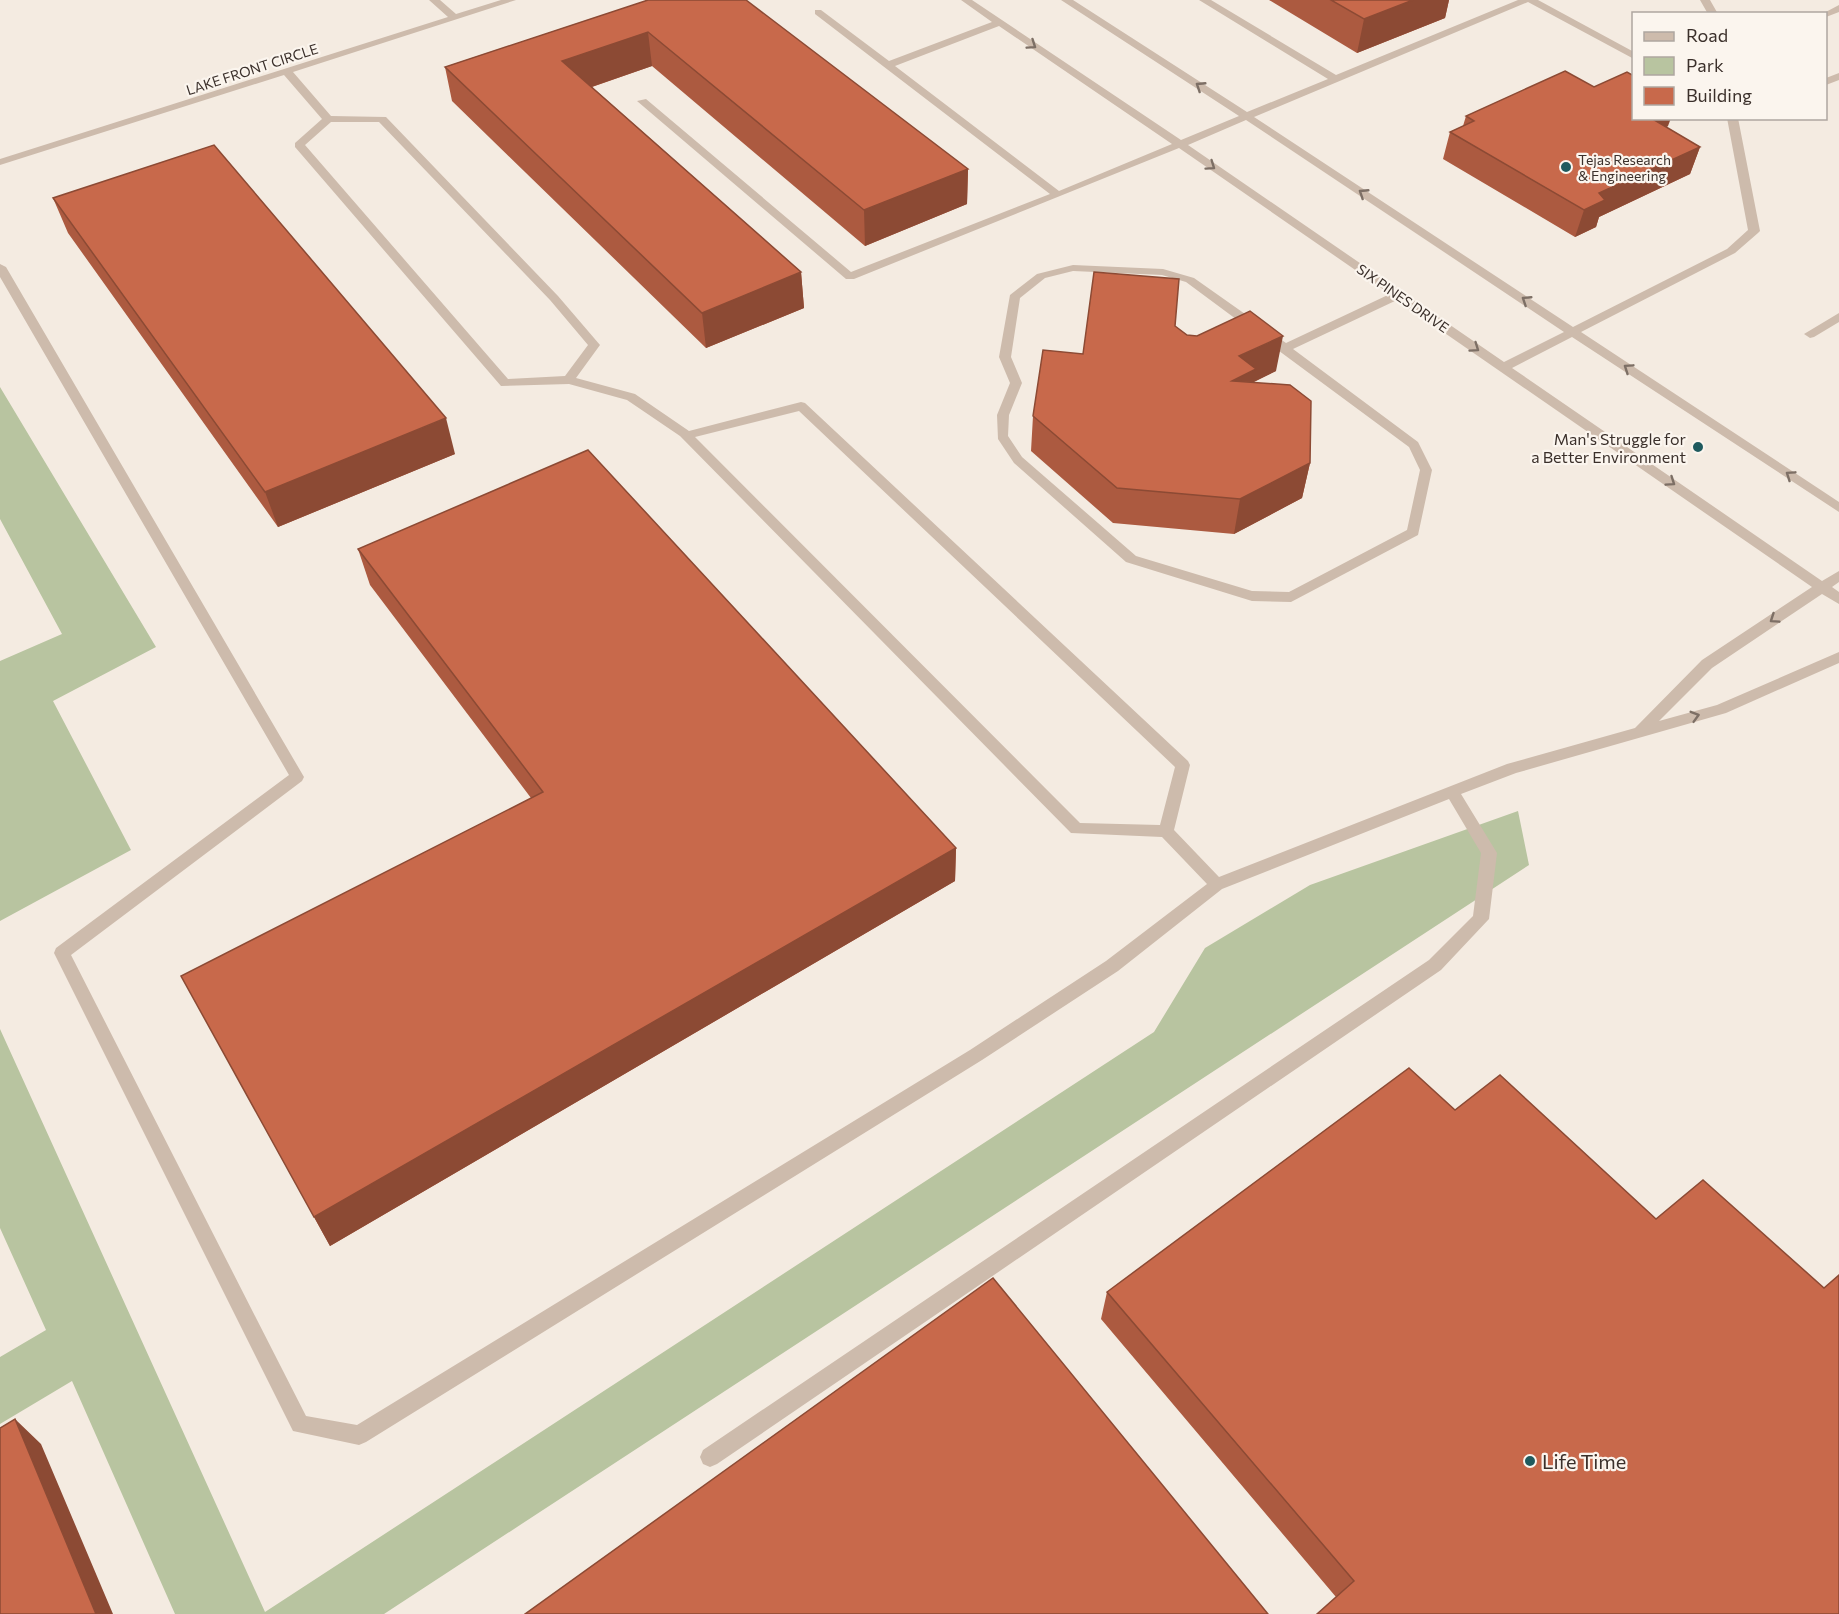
<svg xmlns="http://www.w3.org/2000/svg" width="1839" height="1614" font-family="Commissioner,sans-serif">
<style>
.green{fill:#b8c4a0}
.lines{fill:none;stroke-linecap:round;stroke-linejoin:round}
.minor{fill:#cdbbac;fill-rule:evenodd}
.wall{fill:#ac5a40}
.shaded-wall{fill:#8c4a34}
.building{fill:#c8694b;stroke:#8c4a34;stroke-width:1.5}
.oneway{stroke:#7d6f65}
.poi-dot{fill:#1f5a5e;stroke:#fbf5ee;stroke-width:2}
.labels{text-anchor:middle;dominant-baseline:central;stroke-width:4.5;stroke-linejoin:round;paint-order:stroke}
.far-street-label{font-size:14px;fill:#3b302b;stroke:#fbf5ee}
.far-poi-label{font-size:14px;fill:#3b302b;stroke:#fbf5ee;text-anchor:start}
.poi-label{font-size:16px;fill:#3b302b;stroke:#fbf5ee;text-anchor:end}
.near-poi-label{font-size:20px;fill:#3b302b;stroke:#fbf5ee;text-anchor:start}
</style>
<rect width="100%" height="100%" fill="#f4ebe1"/>
<path class="green" d="M 0,387 L 156,647 L 53,701 L 131,850 L 0,921 L 0,661 L 62,634 L 0,519 Z
M 1518,811 L 1529,865 L 384,1614 L 175,1614 L 72,1381 L 0,1424 L 0,1357 L 46,1330 L 0,1228 L 0,1029 L 265,1612 L 1154,1032 L 1205,948 L 1310,885 Z"/>
<g class="lines">
<path class="minor" d="M 429,0 L 440,0 L 456,14 L 501,0 L 516,0 L 293,72 L 331,116 L 386,117 L 558,296 L 600,345 L 576,378 L 635,394 L 689,431 L 801,402 L 805,403 L 1188,761 L 1190,765 L 1174,830 L 1219,877 L 1507,764 L 1635,728 L 1702,660 L 1812,587 L 1397,300 L 1293,349 L 1418,442 L 1432,470 L 1418,535 L 1291,602 L 1252,601 L 1126,562 L 1014,463 L 998,439 L 997,415 L 1010,383 L 999,357 L 1010,295 L 1037,274 L 1073,265 L 1163,269 L 1194,278 L 1286,343 L 1390,294 L 1179,148 L 854,279 L 846,279 L 637,101 L 646,99 L 851,272 L 1050,194 L 815,14 L 815,10 L 821,10 L 889,61 L 992,22 L 961,0 L 972,0 L 1181,140 L 1239,116 L 1061,0 L 1073,0 L 1247,112 L 1328,79 L 1199,0 L 1211,0 L 1336,75 L 1518,0 L 1538,0 L 1634,52 L 1634,59 L 1528,2 L 1254,117 L 1573,327 L 1727,249 L 1748,230 L 1727,118 L 1738,118 L 1760,231 L 1758,233 L 1735,253 L 1581,332 L 1839,502 L 1839,512 L 1572,337 L 1512,368 L 1822,581 L 1839,571 L 1839,582 L 1832,587 L 1839,592 L 1839,604 L 1822,594 L 1712,668 L 1659,721 L 1717,705 L 1839,652 L 1839,663 L 1726,713 L 1516,773 L 1461,794 L 1497,853 L 1489,919 L 1441,970 L 717,1464 L 710,1467 L 703,1464 L 700,1457 L 703,1450 L 1429,960 L 1473,916 L 1481,853 L 1449,799 L 1222,889 L 1118,971 L 982,1060 L 366,1442 L 359,1445 L 293,1431 L 54,953 L 56,948 L 289,775 L 0,277 L 0,264 L 6,267 L 304,777 L 302,781 L 71,955 L 306,1416 L 357,1425 L 970,1050 L 1106,961 L 1207,884 L 1162,837 L 1071,833 L 680,436 L 627,400 L 569,384 L 501,386 L 295,147 L 295,143 L 322,119 L 284,75 L 0,165 L 0,159 L 448,17 ZM 999,26 L 1172,144 L 1059,191 L 895,66 ZM 1246,120 L 1564,332 L 1504,362 L 1188,145 ZM 331,122 L 379,122 L 550,300 L 588,345 L 565,376 L 508,379 L 305,145 ZM 1073,271 L 1162,275 L 1186,282 L 1409,447 L 1420,470 L 1407,530 L 1289,592 L 1252,591 L 1136,556 L 1022,457 L 1008,436 L 1009,415 L 1022,383 L 1011,357 L 1020,298 L 1045,278 ZM 799,411 L 1175,767 L 1160,825 L 1080,823 L 695,437 Z
M 1700,0 L 1710,0 L 1718,14 L 1708,14 Z
M 1839,5 L 1839,12 L 1826,17 L 1826,14 L 1822,14 Z
M 1839,73 L 1839,80 L 1826,85 L 1826,78 Z
M 1839,313 L 1839,322 L 1814,337 L 1810,338 L 1804,334 Z"/>
</g>
<path class="wall" d="M 648,0 L 968,169 L 967,204 L 865,246 L 652,66 L 592,87 L 801,272 L 804,308 L 706,348 L 452,101 L 445,67 Z
M 1269,0 L 1449,0 L 1445,18 L 1357,53 Z
M 1594,87 L 1668,126 L 1666,127 L 1700,147 L 1690,174 L 1599,217 L 1596,227 L 1575,237 L 1443,159 L 1450,132 L 1463,126 L 1466,116 Z
M 53,198 L 455,454 L 278,527 L 68,233 Z
M 1175,326 L 1187,335 L 1276,371 L 1253,382 L 1310,463 L 1302,498 L 1234,534 L 1113,523 L 1031,451 L 1033,416 Z
M 358,549 L 956,848 L 955,881 L 330,1246 L 314,1217 L 531,798 L 370,585 Z
M 1455,1110 L 1656,1219 L 1824,1288 L 1839,1614 L 1336,1597 L 1101,1319 L 1107,1292 Z"/>
<path class="shaded-wall" d="M 1413,0 L 1449,0 L 1445,18 L 1357,53 L 1364,19 Z
M 648,32 L 652,66 L 568,95 L 562,61 Z
M 1646,118 L 1671,118 L 1668,126 L 1637,143 Z
M 1700,147 L 1690,174 L 1599,217 L 1596,227 L 1575,237 L 1584,210 L 1599,193 Z
M 968,169 L 967,204 L 865,246 L 864,210 Z
M 801,272 L 804,308 L 706,348 L 702,313 Z
M 1283,336 L 1276,371 L 1254,382 L 1232,381 L 1239,356 Z
M 446,418 L 455,454 L 278,527 L 265,492 Z
M 1310,463 L 1302,498 L 1234,534 L 1240,499 Z
M 956,848 L 955,881 L 330,1246 L 314,1217 Z
M 15,1419 L 41,1444 L 113,1614 L 96,1614 Z"/>
<path class="building" d="M 648,0 L 746,0 L 968,169 L 864,210 L 648,32 L 562,61 L 801,272 L 702,313 L 445,67 Z
M 1331,0 L 1413,0 L 1364,19 Z
M 1565,71 L 1594,87 L 1627,72 L 1634,76 L 1634,118 L 1651,118 L 1700,147 L 1599,193 L 1605,200 L 1584,210 L 1450,132 L 1474,121 L 1466,116 Z
M 214,145 L 446,418 L 265,492 L 53,198 Z
M 1094,272 L 1179,279 L 1175,326 L 1187,335 L 1197,336 L 1250,311 L 1283,336 L 1239,356 L 1256,369 L 1232,381 L 1290,385 L 1311,401 L 1310,463 L 1240,499 L 1117,488 L 1033,416 L 1043,350 L 1083,354 Z
M 588,450 L 956,848 L 314,1217 L 181,976 L 543,792 L 358,549 Z
M 1409,1068 L 1455,1110 L 1500,1075 L 1656,1219 L 1703,1180 L 1824,1288 L 1839,1275 L 1839,1614 L 1317,1614 L 1354,1581 L 1107,1292 Z
M 993,1278 L 1268,1614 L 525,1614 Z
M 15,1419 L 96,1614 L 0,1614 L 0,1428 Z"/>
<defs><path id="oneway-chevron" d="M-2-3.5L2.5 0L-2 3.5" fill="none" stroke-width="1.6" stroke-linecap="round" stroke-linejoin="round" transform="scale(1.5)"/></defs>
<g class="oneway">
<use href="#oneway-chevron" transform="translate(1032 45) rotate(34)"/>
<use href="#oneway-chevron" transform="translate(1200 86) rotate(-147)"/>
<use href="#oneway-chevron" transform="translate(1211 166) rotate(35)"/>
<use href="#oneway-chevron" transform="translate(1363 193) rotate(-147)"/>
<use href="#oneway-chevron" transform="translate(1526 300) rotate(-147)"/>
<use href="#oneway-chevron" transform="translate(1475 348) rotate(35)"/>
<use href="#oneway-chevron" transform="translate(1628 368) rotate(-146)"/>
<use href="#oneway-chevron" transform="translate(1790 475) rotate(-146)"/>
<use href="#oneway-chevron" transform="translate(1671 482) rotate(34)"/>
<use href="#oneway-chevron" transform="translate(1774 619) rotate(146)"/>
<use href="#oneway-chevron" transform="translate(1695 716) rotate(-16)"/>
</g>
<g class="poi-dot">
<circle cx="1566" cy="167" r="6"/>
<circle cx="1698" cy="447" r="6"/>
<circle cx="1530" cy="1461" r="6"/>
</g>
<g class="labels">
<g class="far-street-label">
<text transform="translate(252 69) rotate(-18)">LAKE FRONT CIRCLE</text>
<text transform="translate(1403 298) rotate(35)">SIX PINES DRIVE</text>
</g>
<g class="far-poi-label">
<text x="1578" y="159">Tejas Research<tspan x="1578" dy="16">&amp; Engineering</tspan></text>
</g>
<g class="poi-label">
<text x="1686" y="438">Man's Struggle for<tspan x="1686" dy="18">a Better Environment</tspan></text>
</g>
<g class="near-poi-label">
<text x="1542" y="1461">Life Time</text>
</g>
</g>
<rect x="1632" y="12" width="195" height="108" fill="#fbf5ee" stroke="#aea6a0" stroke-width="1.5"/>
<rect x="1644" y="32" width="30" height="9" fill="#cdbbac" stroke="#aea6a0" stroke-width="1.5"/>
<text x="1686" y="42" font-size="18" fill="#3b302b">Road</text>
<rect x="1644" y="57" width="30" height="18" fill="#b8c4a0" stroke="#aea6a0" stroke-width="1.5"/>
<text x="1686" y="72" font-size="18" fill="#3b302b">Park</text>
<rect x="1644" y="87" width="30" height="18" fill="#c8694b" stroke="#aea6a0" stroke-width="1.5"/>
<text x="1686" y="102" font-size="18" fill="#3b302b">Building</text>
</svg>
